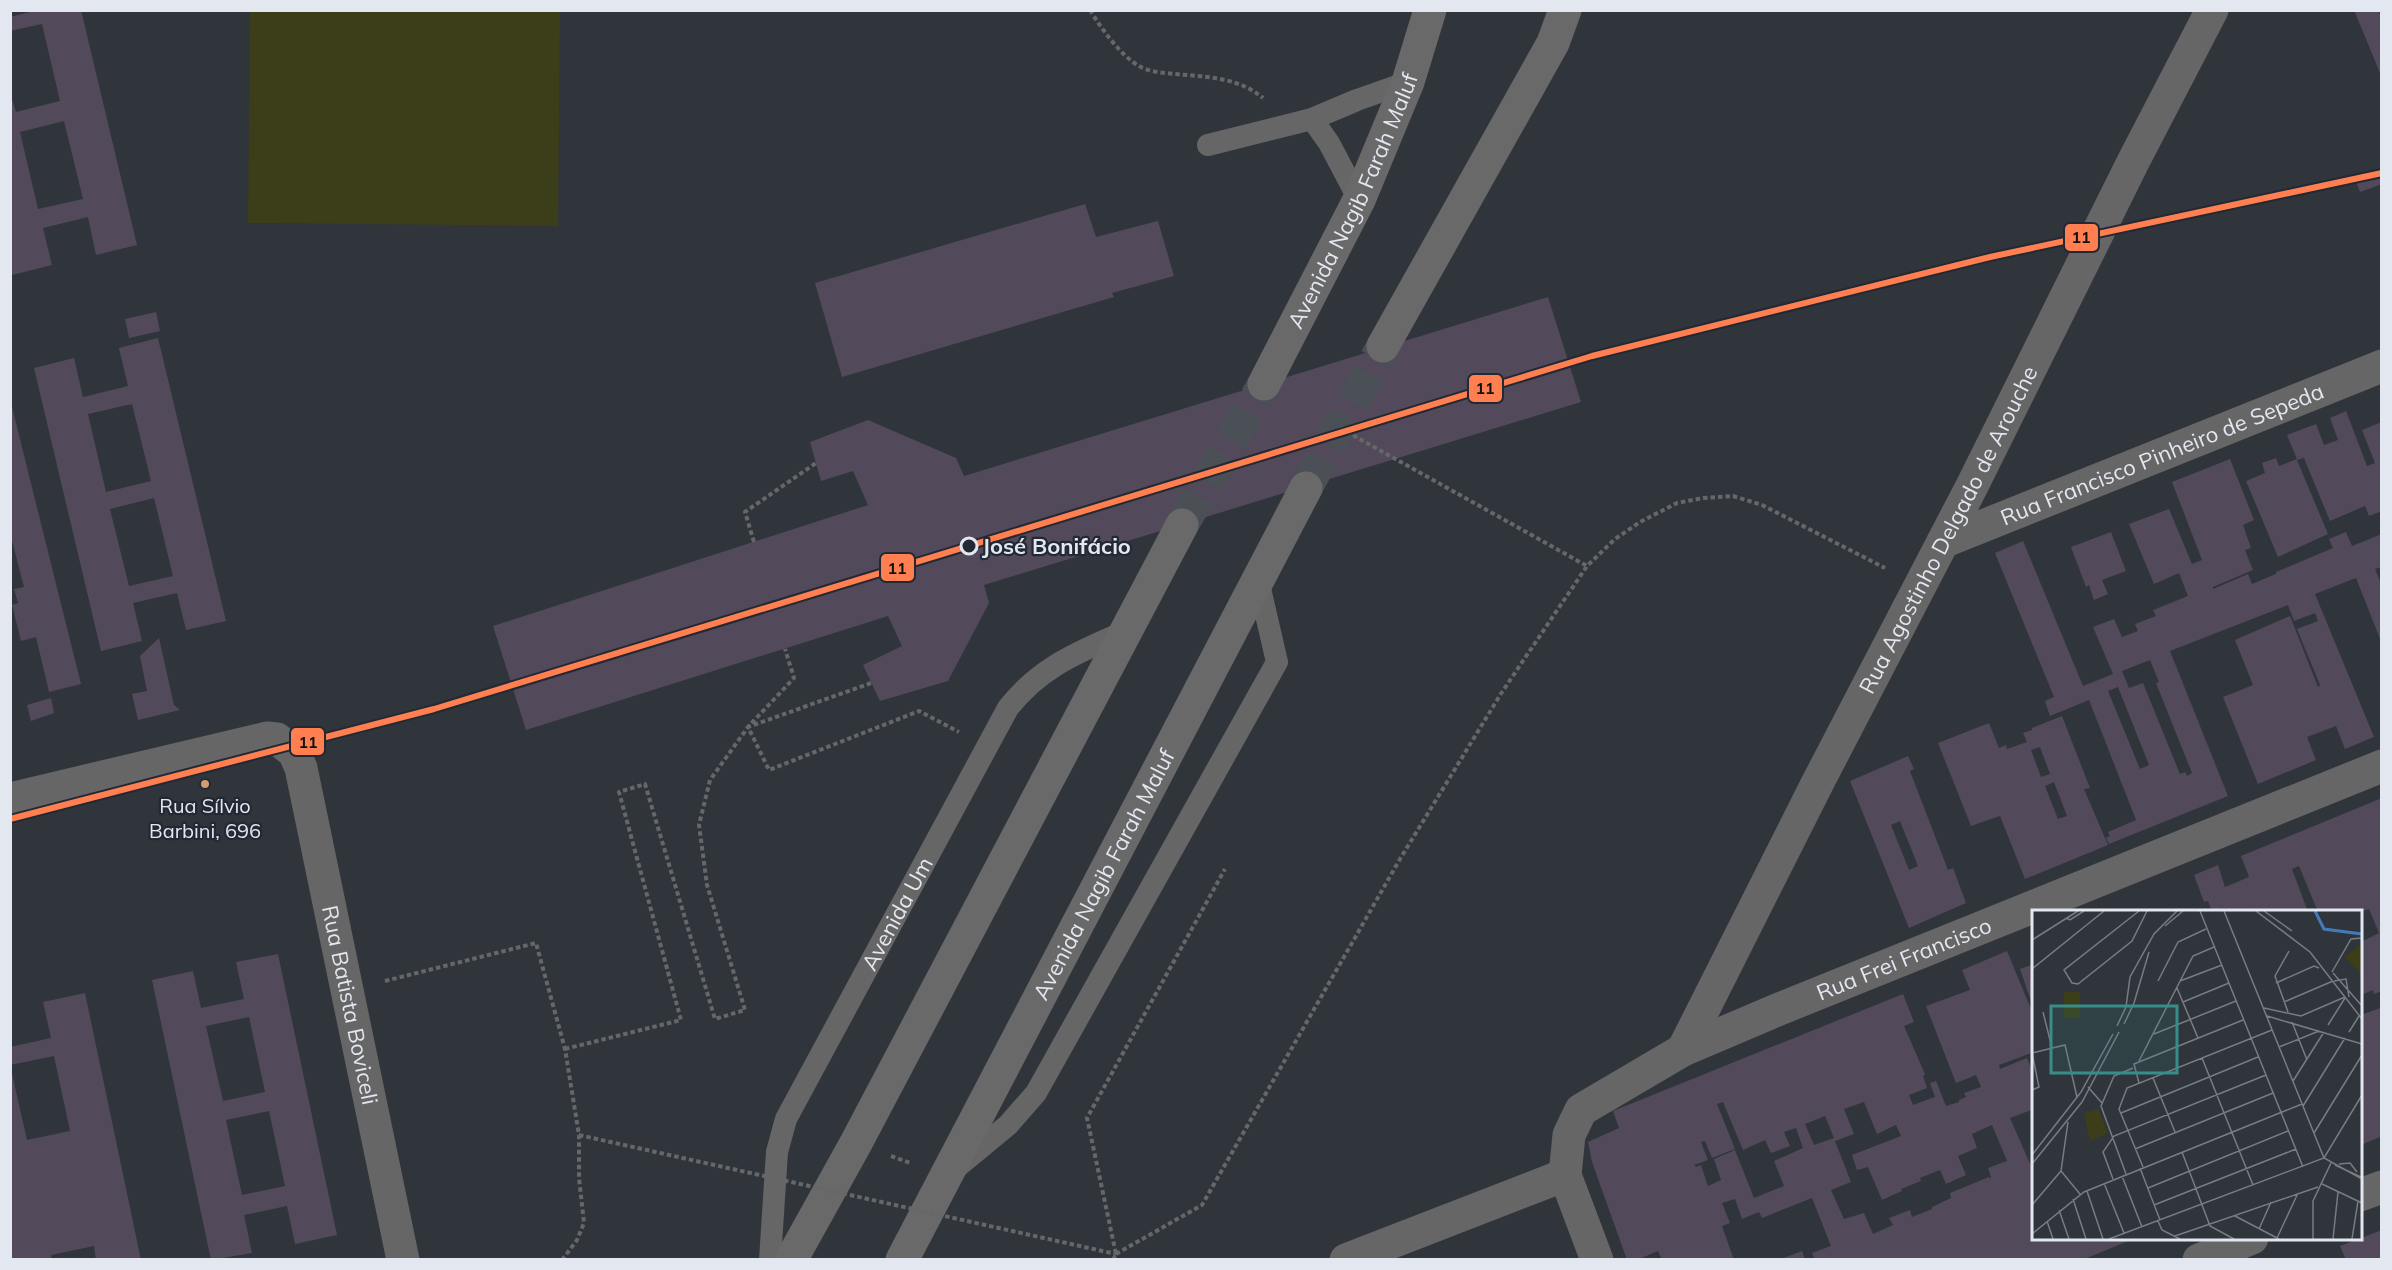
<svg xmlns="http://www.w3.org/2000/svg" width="2392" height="1270" font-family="Mulish,sans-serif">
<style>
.green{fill:#3b3e19}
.building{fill:#524a5a;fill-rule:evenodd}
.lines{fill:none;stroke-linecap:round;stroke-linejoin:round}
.secondary-tunnel{stroke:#4b4f56;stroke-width:33;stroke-dasharray:33 16;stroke-linecap:butt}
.path{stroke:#666768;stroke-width:4;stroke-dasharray:4.5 3;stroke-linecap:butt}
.service{stroke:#676666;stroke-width:22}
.minor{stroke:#676666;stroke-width:33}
.secondary{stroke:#696969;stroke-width:33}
.path-bridge{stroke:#666768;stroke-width:4;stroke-dasharray:4.5 3;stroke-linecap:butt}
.rail-1-casing{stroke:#222935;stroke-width:10}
.rail-1{stroke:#ff7f50;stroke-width:6}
.stop-dot{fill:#222935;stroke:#e3e7ef;stroke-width:3}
.bus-dot{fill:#d39c74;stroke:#222935;stroke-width:2}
.labels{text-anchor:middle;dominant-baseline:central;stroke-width:4.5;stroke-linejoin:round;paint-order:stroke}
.bus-label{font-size:20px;fill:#e3e7ef;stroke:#222935}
.street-label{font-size:22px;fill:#e3e7ef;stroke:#222935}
.stop-label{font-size:22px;font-weight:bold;fill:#e3e7ef;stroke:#222935;text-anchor:start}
.inset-river{fill:none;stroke:#437bb9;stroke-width:3}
.inset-road{fill:none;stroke:#787c83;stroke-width:1.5}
.view{fill:#398d88;fill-opacity:0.15;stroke:#398d88;stroke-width:3}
.inset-edge{fill:none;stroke:#e3e7ef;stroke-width:3}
.line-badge{stroke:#222935;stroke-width:2}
.pale-badge-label{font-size:16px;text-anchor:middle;font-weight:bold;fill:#111}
</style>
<rect width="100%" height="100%" fill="#30343b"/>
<path class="green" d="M 250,11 L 560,11 L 558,226 L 248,223 Z"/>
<path class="building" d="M 38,10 L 81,10 L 137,245 L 96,255 L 88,217 L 43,228 L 52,265 L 12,275 L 10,93 L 16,112 L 60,101 L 42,24 L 10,31 L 10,17 ZM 64,121 L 83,199 L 38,209 L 20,132 Z
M 2354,10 L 2378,10 L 2382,19 L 2382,78 Z
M 2382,169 L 2382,184 L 2360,192 L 2355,179 Z
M 1085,204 L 1096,237 L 1158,221 L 1174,276 L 1112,293 L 1114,297 L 842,377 L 815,283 Z
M 1548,297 L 1581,402 L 984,585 L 989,603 L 948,681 L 880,701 L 863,665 L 902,646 L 888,616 L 526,730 L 493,626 L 868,505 L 853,471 L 821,481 L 810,442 L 868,420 L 956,458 L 964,476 Z
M 156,312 L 160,331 L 129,338 L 125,319 Z
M 158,338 L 226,621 L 186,630 L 177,593 L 133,603 L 142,641 L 101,651 L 34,368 L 74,358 L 83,397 L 128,386 L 119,348 ZM 132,404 L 151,481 L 106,492 L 88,414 ZM 154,498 L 173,576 L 129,586 L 110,509 Z
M 10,399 L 81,684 L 49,692 L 36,637 L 21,641 L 12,605 L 18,603 L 14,589 L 24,587 L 10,533 Z
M 2346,411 L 2367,466 L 2375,463 L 2362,430 L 2382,422 L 2382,511 L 2369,516 L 2365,506 L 2330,521 L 2304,458 L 2297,460 L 2328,534 L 2278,557 L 2246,481 L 2265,473 L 2262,463 L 2276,458 L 2279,466 L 2297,459 L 2287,435 L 2316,424 L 2324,445 L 2338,440 L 2330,418 Z
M 2230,459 L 2254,520 L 2243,525 L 2251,548 L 2245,550 L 2253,570 L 2213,587 L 2213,589 L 2248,574 L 2252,584 L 2276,574 L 2276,572 L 2333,548 L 2329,539 L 2346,532 L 2352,546 L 2382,534 L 2382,567 L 2375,569 L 2382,586 L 2382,644 L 2356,578 L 2315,594 L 2374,737 L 2345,749 L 2336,726 L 2307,737 L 2316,760 L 2258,784 L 2223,697 L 2253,685 L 2235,640 L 2290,616 L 2318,687 L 2320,685 L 2297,629 L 2318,621 L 2315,613 L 2294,621 L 2288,605 L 2170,651 L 2228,796 L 2109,844 L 2106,838 L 2110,836 L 2108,832 L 2136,820 L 2089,700 L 2050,716 L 2045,701 L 2054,697 L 1995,553 L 2023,541 L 2083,686 L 2113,674 L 2093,627 L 2114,619 L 2122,637 L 2138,631 L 2135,624 L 2156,616 L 2153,610 L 2188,596 L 2179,573 L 2154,584 L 2129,524 L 2169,509 L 2192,564 L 2202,560 L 2172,482 ZM 2150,660 L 2159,682 L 2156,683 L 2192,773 L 2187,776 L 2185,772 L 2180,774 L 2143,683 L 2129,688 L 2122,671 ZM 2118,687 L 2149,765 L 2140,769 L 2108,691 Z
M 2111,532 L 2126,571 L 2102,580 L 2108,594 L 2094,600 L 2089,585 L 2086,587 L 2071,547 Z
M 159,638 L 174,705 L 180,710 L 138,720 L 132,694 L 147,691 L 140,656 Z
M 51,698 L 54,713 L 31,721 L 27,705 Z
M 2062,716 L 2090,788 L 2084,789 L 2108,845 L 2025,879 L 2000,816 L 1971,826 L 1938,743 L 1989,723 L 1999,748 L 2006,745 L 2007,749 L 2027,742 L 2023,733 L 2032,730 L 2032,728 ZM 2040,747 L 2050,774 L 2041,777 L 2031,750 ZM 2054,782 L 2067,816 L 2058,819 L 2045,786 Z
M 1908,756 L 1914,769 L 1910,771 L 1948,870 L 1953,868 L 1966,903 L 1909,928 L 1850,781 ZM 1900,821 L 1918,866 L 1909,870 L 1891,825 Z
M 2382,798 L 2382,991 L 2374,994 L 2373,990 L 2361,995 L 2361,942 L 2379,933 L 2369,909 L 2361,912 L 2318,912 L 2299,866 L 2292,869 L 2308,912 L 2212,912 L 2208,901 L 2204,902 L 2194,875 L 2218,865 L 2225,887 L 2249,877 L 2241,856 Z
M 2007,951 L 2031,1009 L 2034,1009 L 2034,1052 L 1999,1065 L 2000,1069 L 2027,1058 L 2034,1076 L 2034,1109 L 2010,1118 L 2034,1173 L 2034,1238 L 2133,1239 L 2082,1260 L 1815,1260 L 1812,1253 L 1831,1246 L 1812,1198 L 1762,1218 L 1759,1212 L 1742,1219 L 1735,1199 L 1722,1203 L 1730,1223 L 1722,1226 L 1734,1260 L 1662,1260 L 1658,1251 L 1637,1260 L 1627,1260 L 1592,1162 L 1588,1142 L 1619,1128 L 1613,1111 L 1903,994 L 1914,1022 L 1904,1026 L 1925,1074 L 1923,1076 L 1927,1088 L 1909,1095 L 1913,1105 L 1935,1097 L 1930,1083 L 1936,1081 L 1946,1106 L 1959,1102 L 1959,1100 L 1966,1097 L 1964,1093 L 1981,1087 L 1976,1075 L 1956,1083 L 1926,1006 L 1970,990 L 1962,970 ZM 1723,1102 L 1743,1150 L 1765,1140 L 1771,1153 L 1790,1146 L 1784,1132 L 1796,1128 L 1803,1148 L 1774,1161 L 1784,1186 L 1754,1198 L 1735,1150 L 1714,1159 L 1721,1180 L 1708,1186 L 1701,1165 L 1696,1167 L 1694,1165 L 1708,1160 L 1701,1142 L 1705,1141 L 1712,1158 L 1735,1149 L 1717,1104 ZM 1864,1102 L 1877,1134 L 1896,1125 L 1901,1136 L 1852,1155 L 1857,1170 L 1868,1167 L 1882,1200 L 1902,1191 L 1901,1189 L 1921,1181 L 1920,1178 L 1940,1170 L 1946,1184 L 1966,1175 L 1958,1156 L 1977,1148 L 1972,1134 L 1992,1125 L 2007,1161 L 1988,1168 L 1991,1177 L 1989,1179 L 1989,1177 L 1950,1193 L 1951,1198 L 1932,1207 L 1932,1209 L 1912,1217 L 1910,1210 L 1889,1218 L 1893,1225 L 1873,1234 L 1864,1213 L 1844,1219 L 1831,1190 L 1851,1182 L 1835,1141 L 1854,1134 L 1844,1109 ZM 1825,1116 L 1834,1138 L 1814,1145 L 1805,1124 Z
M 278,954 L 337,1235 L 295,1244 L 287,1206 L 244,1215 L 252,1253 L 211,1260 L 152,980 L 193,971 L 201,1008 L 244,999 L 236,962 ZM 249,1017 L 265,1092 L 223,1101 L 206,1026 ZM 269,1111 L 285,1186 L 242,1195 L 226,1120 Z
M 2034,964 L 2034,1007 L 2033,1007 L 2020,969 Z
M 85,993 L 141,1260 L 96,1260 L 94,1246 L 51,1255 L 52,1260 L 10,1260 L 10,1065 L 27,1140 L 70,1131 L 54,1056 L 10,1065 L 10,1047 L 51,1038 L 43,1002 Z
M 2380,1008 L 2382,1012 L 2382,1136 L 2361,1145 L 2361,1015 Z
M 2382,1230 L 2382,1260 L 2346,1260 L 2340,1246 Z
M 1802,1251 L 1805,1260 L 1781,1260 L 1781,1259 Z"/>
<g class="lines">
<path class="secondary-tunnel" d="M 1306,488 L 1383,346
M 1182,525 L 1264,384"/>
<path class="path" d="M 1090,10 C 1101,28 1121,56 1139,66 C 1149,72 1164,73 1175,74 C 1206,77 1238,77 1263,98
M 1340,428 L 1587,566
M 754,542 L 745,512 L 816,463
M 871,683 L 748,727 L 769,770 L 919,711 L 959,732
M 385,981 L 536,943 L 565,1049 L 579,1135 L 579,1178 L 584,1223 L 577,1240 L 562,1260
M 565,1049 L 681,1020 L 619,792 L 645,784 L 715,1019 L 745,1010 L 707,885 L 699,825 L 710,780 L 748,727 L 794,678 L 785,649
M 891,1156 L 910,1163
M 1116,1254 L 1202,1205 L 1400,859 L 1502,692 L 1587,566 L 1615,539 L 1640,522 L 1677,503 L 1703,498 L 1733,496 L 1762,505 L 1885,568
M 1113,1260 L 1116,1254 L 1087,1118 L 1225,869"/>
<g class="service">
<path d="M 1312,119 L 1329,143 L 1359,200"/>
<path d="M 1208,145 L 1312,119 L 1357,100 L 1408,82"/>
<path d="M 956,1168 L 1008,1125 L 1036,1093 L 1277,662 L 1258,580"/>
<path id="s1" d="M 770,1260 L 777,1152 L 786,1119 L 1008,708 C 1041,666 1079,652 1126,631"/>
</g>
<g class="minor">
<path id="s2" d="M 1943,542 L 2382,366"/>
<path id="s3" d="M 10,799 L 267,738 L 277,739 L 294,752 L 301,768 L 403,1260"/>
<path id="s4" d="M 1683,1050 L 1818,782 L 1972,486 L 2133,162 L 2212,10"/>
<path d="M 2360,1195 L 2382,1187"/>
<path d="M 1346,1260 L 1565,1175"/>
<path id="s5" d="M 1597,1260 L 1565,1175 L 1569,1135 L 1581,1110 L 1683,1050 L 1777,1010 L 2382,766"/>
<path d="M 2199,1260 L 2252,1238"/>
</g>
<g class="secondary">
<path d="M 1383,346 L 1553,43 L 1565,10"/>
<path id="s6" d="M 1264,384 L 1359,200 L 1408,82 L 1430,10"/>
<path d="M 791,1260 L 856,1143 L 1182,525"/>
<path id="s7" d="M 902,1260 L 1306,488"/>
</g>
<path class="path-bridge" d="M 579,1135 L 1116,1254"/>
<defs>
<path id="rail-1" d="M 10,819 L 434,709 L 1592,356 L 1990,257 L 2382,173"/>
</defs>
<use href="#rail-1" class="rail-1-casing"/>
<use href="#rail-1" class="rail-1"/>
</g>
<circle class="stop-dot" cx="969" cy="546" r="8"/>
<circle class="bus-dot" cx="205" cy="784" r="5"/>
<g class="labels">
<g class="bus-label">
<text x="205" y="805">Rua Sílvio<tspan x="205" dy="25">Barbini, 696</tspan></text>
</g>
<g class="street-label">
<text stroke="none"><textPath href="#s6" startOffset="204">Avenida Nagib Farah Maluf</textPath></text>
<text stroke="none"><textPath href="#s2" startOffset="236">Rua Francisco Pinheiro de Sepeda</textPath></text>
<text stroke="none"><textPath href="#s4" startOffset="584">Rua Agostinho Delgado de Arouche</textPath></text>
<text stroke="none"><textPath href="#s7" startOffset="435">Avenida Nagib Farah Maluf</textPath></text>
<text stroke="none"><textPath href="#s1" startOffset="376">Avenida Um</textPath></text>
<text stroke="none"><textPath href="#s5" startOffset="516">Rua Frei Francisco</textPath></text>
<text stroke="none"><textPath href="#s3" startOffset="555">Rua Batista Boviceli</textPath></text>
</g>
<g class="stop-label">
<text x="982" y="546">José Bonifácio</text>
</g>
</g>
<g transform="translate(2032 910)">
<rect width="330" height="330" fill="#30343b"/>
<path d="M 330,33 L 330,66 L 313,47 ZM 32,82 L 48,82 L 48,108 L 32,108 Z" fill="#3b3e19"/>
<path d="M 66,198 L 76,223 L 58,231 L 52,204 Z" fill="#3b3e19"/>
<path class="inset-river" d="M 283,1 L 292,19 L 330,24"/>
<path class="inset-road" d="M 107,1 L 32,60 L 40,73 L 46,74 L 100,31 L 115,1M 168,1 L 271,257M 192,1 L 292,248 L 330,269M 224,1 L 278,42 L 330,109M 232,1 L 260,21M 34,8 L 38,10 L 52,1M 133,16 L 151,1M 0,30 L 46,1M 0,59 L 72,1M 300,62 L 319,29 L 330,28M 301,63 L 330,96M 126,71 L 146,32 L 174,19M 148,71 L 190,55M 302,71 L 314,69 L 317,87M 244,73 L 282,56 L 287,58M 145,78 L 166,128M 151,92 L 197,73M 252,92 L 301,71M 232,98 L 269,106 L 313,87M 11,102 L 20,138M 256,102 L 243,66 L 257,41M 235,106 L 330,134M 260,112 L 275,150M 92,114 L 102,93 L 117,42M 296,115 L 313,88M 85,116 L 94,97 L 98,67 L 122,24 L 145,1M 317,122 L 327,106M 122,124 L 204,91M 247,137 L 287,121M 170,148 L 221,275M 107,151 L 161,46 L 182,37M 121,168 L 143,222M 261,171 L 292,122M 107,173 L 102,154 L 211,110M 56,177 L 70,193M 0,180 L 7,177 L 0,143 L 33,135 L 45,187M 271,196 L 313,128M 89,203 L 226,147M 36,212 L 29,261 L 48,284M 282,223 L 330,145M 103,239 L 241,183M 150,242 L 178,316 L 202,329M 0,245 L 49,182 L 81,124M 0,254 L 50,192 L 87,122M 307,254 L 318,253 L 325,262M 303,255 L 329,267M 111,257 L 87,199 L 95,178 L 240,120M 108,258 L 128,310M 94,264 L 69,196 L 82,166 L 101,158M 90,266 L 110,317M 81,269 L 71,242 L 82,226 L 234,165M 72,273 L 92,323M 290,274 L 330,293M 116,278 L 256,221M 55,281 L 71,329M 41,289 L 54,329M 0,295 L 29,261M 122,295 L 264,239M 27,300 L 37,329M 203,306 L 247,329M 15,311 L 21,329M 126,311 L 130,320 L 148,329M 227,319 L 239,292M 0,324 L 52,282 L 270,194M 143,326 L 286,277M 245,328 L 266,283M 77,329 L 292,248 L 330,185M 281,329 L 281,291 L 299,253M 301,329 L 306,282M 320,329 L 326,291"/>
<path class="view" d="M 19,96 L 145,96 L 145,163 L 19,163 Z"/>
<rect width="330" height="330" class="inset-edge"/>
</g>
<g class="line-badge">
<rect x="2064" y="223" width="35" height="29" rx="6" fill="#ff7f50"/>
<rect x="1468" y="374" width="35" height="29" rx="6" fill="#ff7f50"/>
<rect x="880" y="553" width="35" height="29" rx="6" fill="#ff7f50"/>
<rect x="290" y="727" width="35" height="29" rx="6" fill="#ff7f50"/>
</g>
<g class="pale-badge-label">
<text x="2081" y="243">11</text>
<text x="1485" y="394">11</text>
<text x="897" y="574">11</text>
<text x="308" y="748">11</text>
</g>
<rect width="2392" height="1270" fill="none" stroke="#e3e7ef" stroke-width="24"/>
</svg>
